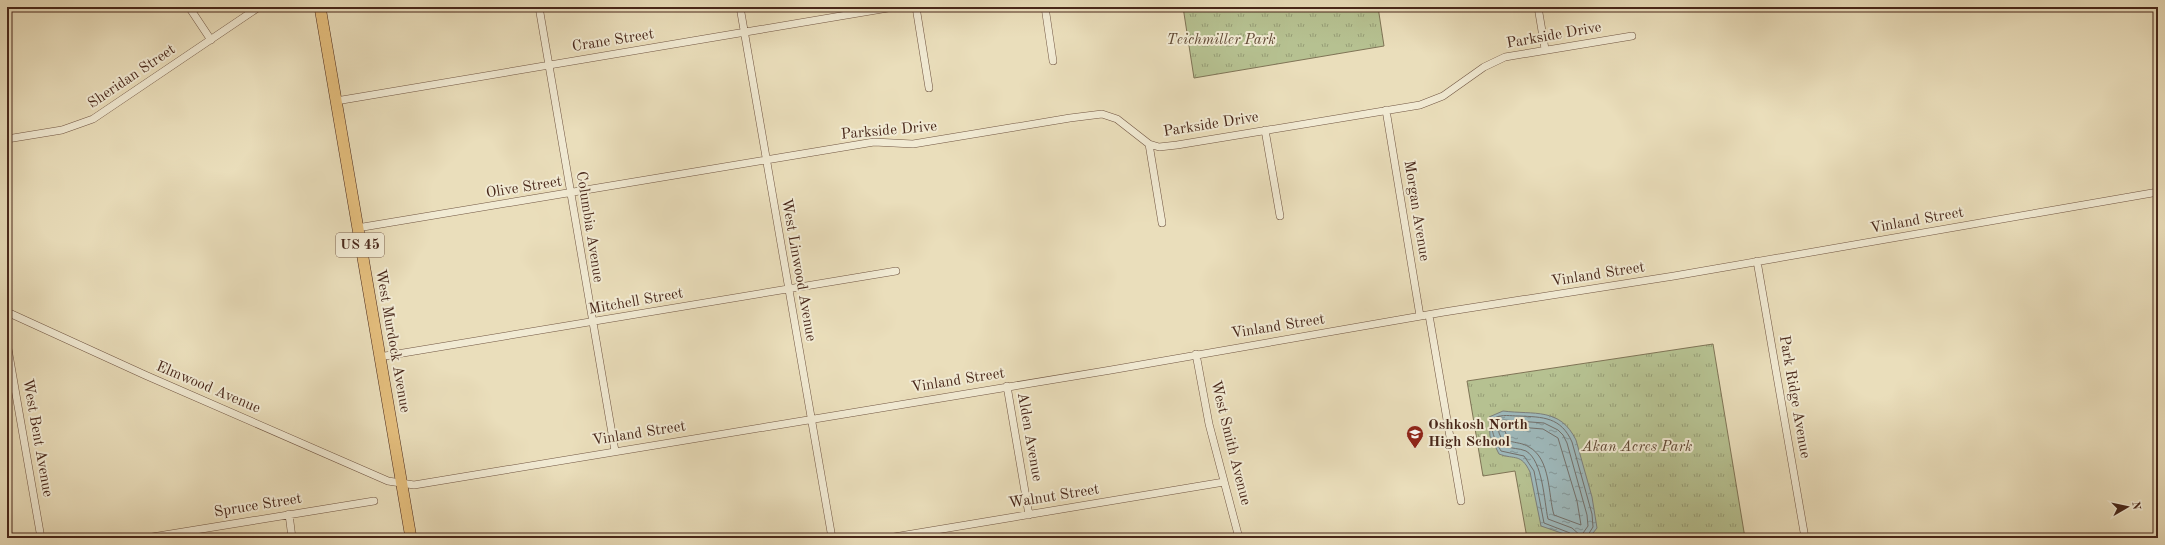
<svg xmlns="http://www.w3.org/2000/svg" width="2165" height="545" font-family="'Old Standard TT',serif">
<style>
.park{fill:url(#park-tufts);stroke:#7f7456}
.water{fill:url(#water-ripples);stroke:#7c7f7b}
.lines{fill:none;stroke-linecap:round;stroke-linejoin:round}
.shore{stroke:#73706b;stroke-width:1}
.street-casing{stroke:#705542;stroke-width:8}
.primary-casing{stroke:#48271a;stroke-width:12}
.street{stroke:#f1ead3;stroke-width:7}
.primary{stroke:#e5bf7e;stroke-width:11}
.labels{text-anchor:middle;dominant-baseline:central;stroke-width:4;stroke-linejoin:round;paint-order:stroke}
.shield{fill:#f1ead3;stroke:#7b6252;stroke-width:1}
.shield-label{font-size:14px;font-weight:bold;fill:#48271a}
.street-label{font-size:15px;fill:#48271a;stroke:#f1ead3}
.park-label{font-size:15px;font-style:italic;fill:#5e4632;stroke:#f1ead3}
.poi-label{font-size:15px;font-weight:bold;fill:#48271a;stroke:#f1ead3;text-anchor:start}
</style>
<defs>
<pattern id="park-tufts" width="24" height="20" patternUnits="userSpaceOnUse"><rect width="24" height="20" fill="#b6c191"/><path d="M3 7l-1-3M5 7V3M7 7l1-3M15 17l-1-3M17 17v-4M19 17l1-3" fill="none" stroke="#969d76"/></pattern>
<pattern id="water-ripples" width="26" height="14" patternUnits="userSpaceOnUse"><rect width="26" height="14" fill="#9eb9bc"/><path d="M2 4q2-2 4 0t4 0M15 11q2-2 4 0t4 0" fill="none" stroke="#839698"/></pattern>
</defs>
<rect width="100%" height="100%" fill="#eadebb"/>
<filter id="stains"><feTurbulence type="fractalNoise" baseFrequency=".005" numOctaves="4"/><feColorMatrix values="0 0 0 0 .2 0 0 0 0 .09 0 0 0 0 .02 0 0 0 .5 -.17"/></filter>
<radialGradient id="worn" r=".72"><stop offset=".6" stop-color="#630" stop-opacity="0"/><stop offset="1" stop-color="#630" stop-opacity=".3"/></radialGradient>
<path class="park" d="M 1183,7 L 1378,7 L 1384,46 L 1194,78 Z
M 1713,344 L 1745,538 L 1527,538 L 1515,471 L 1483,476 L 1467,381 Z"/>
<path class="water" d="M 1503,411 C 1534,415 1560,407 1576,440 L 1592,497 L 1597,528 L 1589,538 L 1573,537 L 1541,526 L 1530,472 C 1521,453 1515,460 1499,454 L 1490,436 L 1489,417 Z"/>
<g class="lines">
<path class="shore" d="M 1504,420 L 1544,423 L 1558,430 L 1563,435 L 1567,443 L 1587,515 L 1588,526 L 1581,536 L 1572,528 L 1548,519 C 1544,501 1543,461 1526,451 C 1519,448 1512,449 1505,446 L 1499,433 L 1498,422 Z
M 1506,426 L 1543,429 L 1558,438 L 1577,501 L 1581,525 L 1554,515 C 1548,495 1551,459 1529,447 C 1523,443 1516,443 1509,441 L 1504,429 Z
M 1573,538 L 1570,533 L 1544,523 L 1534,471 L 1524,456 L 1501,451 C 1496,442 1488,427 1494,418 C 1503,414 1510,416 1519,416 C 1543,417 1561,417 1572,442 L 1592,514 L 1593,527 L 1586,538"/>
<defs>
<path id="street" d="M 189,7 L 211,40
M 539,7 L 615,451
M 740,7 L 832,538
M 916,7 L 929,88
M 1045,7 L 1053,61
M 1538,7 L 1545,49
M 336,101 L 894,7
M 1386,110 L 1420,316
M 1265,130 L 1280,216
M 7,139 L 62,130 L 93,119 L 259,7
M 1149,144 L 1162,223
M 357,228 L 874,142 L 913,144 L 1070,118 L 1102,114 L 1117,119 L 1149,144 L 1159,147 L 1177,145 L 1420,105 L 1443,96 L 1484,67 L 1505,57 L 1632,36
M 1757,261 L 1805,538
M 7,312 L 145,375 L 388,481 L 414,485 L 1111,370 L 1444,312 L 1674,276 L 2158,192
M 1429,315 L 1461,501
M 7,343 L 41,538
M 1196,354 L 1209,424 L 1239,538
M 379,357 L 896,271
M 1007,386 L 1029,515
M 289,514 L 292,538
M 146,538 L 374,501
M 888,538 L 1224,482"/>
<path id="primary" d="M 320,7 L 411,538"/>
</defs>
<use href="#street" class="street-casing"/>
<use href="#primary" class="primary-casing"/>
<use href="#street" class="street"/>
<use href="#primary" class="primary"/>
</g>
<defs>
<symbol id="school-pin" viewBox="-11 -11 22 30"><path d="M0 17L-7.5 6A9.5 9.5 0 1 1 7.5 6Z" fill="#8f2418" stroke="#f1ead3"/><path d="M0-5L7-2L0 1L-7-2ZM-4 1L0 2.5L4 1V4Q0 6-4 4Z" fill="#fff"/></symbol>
</defs>
<g fill-rule="evenodd">
<use href="#school-pin" x="1405" y="424" width="20" height="27"/>
</g>
<g class="labels">
<rect class="shield" x="336" y="233" width="48" height="24" rx="3"/>
<g class="shield-label">
<text x="360" y="245">US 45</text>
</g>
<g class="street-label">
<text transform="translate(1554 36) rotate(-10)">Parkside Drive</text>
<text transform="translate(613 41) rotate(-9)">Crane Street</text>
<text transform="translate(132 77) rotate(-34)">Sheridan Street</text>
<text transform="translate(1211 125) rotate(-9)">Parkside Drive</text>
<text transform="translate(889 131) rotate(-5)">Parkside Drive</text>
<text transform="translate(524 188) rotate(-9)">Olive Street</text>
<text transform="translate(1416 211) rotate(81)">Morgan Avenue</text>
<text transform="translate(1917 221) rotate(-10)">Vinland Street</text>
<text transform="translate(589 227) rotate(81)">Columbia Avenue</text>
<text transform="translate(798 270) rotate(80)">West Linwood Avenue</text>
<text transform="translate(1598 275) rotate(-9)">Vinland Street</text>
<text transform="translate(636 302) rotate(-10)">Mitchell Street</text>
<text transform="translate(1278 327) rotate(-9)">Vinland Street</text>
<text transform="translate(392 341) rotate(80)">West Murdock Avenue</text>
<text transform="translate(958 381) rotate(-9)">Vinland Street</text>
<text transform="translate(208 388) rotate(23)">Elmwood Avenue</text>
<text transform="translate(1794 397) rotate(80)">Park Ridge Avenue</text>
<text transform="translate(639 434) rotate(-9)">Vinland Street</text>
<text transform="translate(1029 437) rotate(80)">Alden Avenue</text>
<text transform="translate(37 438) rotate(80)">West Bent Avenue</text>
<text transform="translate(1230 443) rotate(76)">West Smith Avenue</text>
<text transform="translate(1054 497) rotate(-9)">Walnut Street</text>
<text transform="translate(258 506) rotate(-9)">Spruce Street</text>
</g>
<g class="park-label">
<text x="1221" y="40">Teichmiller Park</text>
<text x="1637" y="447">Akan Acres Park</text>
</g>
<g class="poi-label">
<text x="1428" y="425">Oshkosh North<tspan x="1428" dy="17">High School</tspan></text>
</g>
</g>
<rect width="2165" height="545" fill="none" stroke="#eadebb" stroke-width="24"/>
<rect x="8" y="8" width="2149" height="529" fill="none" stroke="#48271a" stroke-width="2"/>
<rect x="12" y="12" width="2141" height="521" fill="none" stroke="#48271a"/>
<g transform="translate(2127 507) rotate(81)" stroke="#f1ead3" stroke-width="3" paint-order="stroke">
<path d="M0-3L7 15L0 10L-7 15Z" fill="#48271a"/>
<text y="-6" font-size="11" font-weight="bold" text-anchor="middle" fill="#48271a">N</text>
</g>
<rect width="100%" height="100%" filter="url(#stains)"/>
<rect width="100%" height="100%" fill="url(#worn)"/>
</svg>
